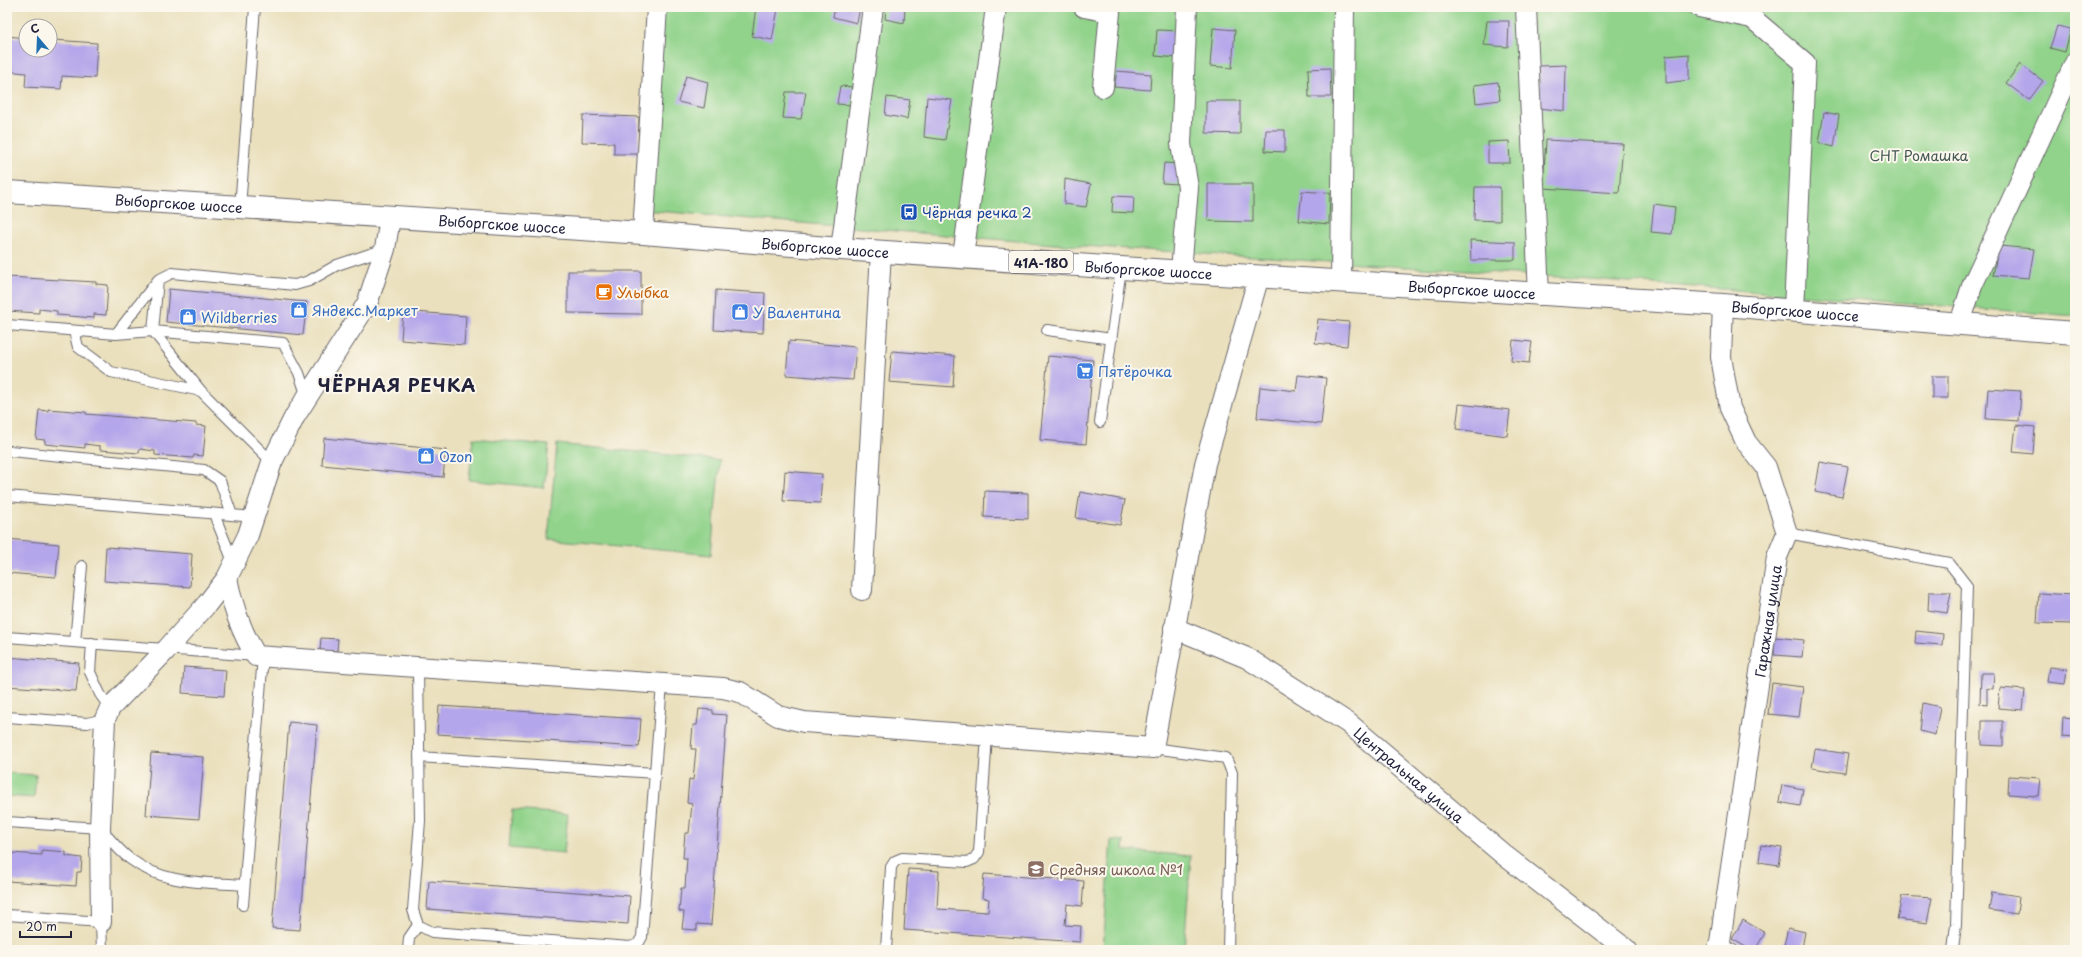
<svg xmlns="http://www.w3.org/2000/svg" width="2082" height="957" font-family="'Playpen Sans',sans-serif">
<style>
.green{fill:#91d38b;stroke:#5a7a63}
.building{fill:#b4a6ea}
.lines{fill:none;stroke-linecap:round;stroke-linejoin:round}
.lane-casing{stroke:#686468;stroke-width:12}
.street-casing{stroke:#686468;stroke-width:22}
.primary-casing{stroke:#686468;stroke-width:24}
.lane{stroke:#fff;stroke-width:10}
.street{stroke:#fff;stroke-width:20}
.primary{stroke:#fff;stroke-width:22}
.labels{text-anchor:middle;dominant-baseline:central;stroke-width:4;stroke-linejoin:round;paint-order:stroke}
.shield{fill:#fbf7ec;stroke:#636270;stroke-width:1}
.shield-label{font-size:13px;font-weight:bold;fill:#22223b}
.park-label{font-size:14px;fill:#435753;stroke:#fbf7ec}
.street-label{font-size:14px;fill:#22223b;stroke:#fbf7ec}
.transit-label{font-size:14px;fill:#164399;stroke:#fbf7ec;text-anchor:start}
.food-label{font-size:14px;fill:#c56008;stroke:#fbf7ec;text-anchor:start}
.shop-label{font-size:14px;fill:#366cbe;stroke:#fbf7ec;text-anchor:start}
.education-label{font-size:14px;fill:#785e54;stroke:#fbf7ec;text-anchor:start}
.district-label{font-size:18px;font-weight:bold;letter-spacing:1px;fill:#22223b;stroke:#fbf7ec}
</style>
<rect width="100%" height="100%" fill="#fbf7ec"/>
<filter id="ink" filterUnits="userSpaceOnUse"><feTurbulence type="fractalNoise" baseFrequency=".025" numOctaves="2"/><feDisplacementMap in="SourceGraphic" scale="8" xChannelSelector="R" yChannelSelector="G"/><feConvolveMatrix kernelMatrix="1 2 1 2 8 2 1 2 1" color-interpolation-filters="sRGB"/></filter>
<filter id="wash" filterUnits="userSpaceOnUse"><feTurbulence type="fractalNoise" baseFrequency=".012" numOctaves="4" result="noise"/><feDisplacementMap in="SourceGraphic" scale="16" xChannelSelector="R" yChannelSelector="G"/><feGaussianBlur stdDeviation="0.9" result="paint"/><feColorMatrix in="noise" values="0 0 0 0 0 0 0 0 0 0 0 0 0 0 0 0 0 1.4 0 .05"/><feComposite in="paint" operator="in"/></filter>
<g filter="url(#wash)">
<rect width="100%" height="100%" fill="#eae0bd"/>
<path class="green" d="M 649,7 L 2075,7 L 2075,316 L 1590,279 L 1052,244 L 644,210 Z
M 473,438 L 549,445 L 544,488 L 469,480 Z
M 557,444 L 720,460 L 711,555 L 548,539 Z
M 7,773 L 36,775 L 34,798 L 7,796 Z
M 512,810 L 568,814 L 564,853 L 509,848 Z
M 1111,840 L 1124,841 L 1123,850 L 1191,856 L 1184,950 L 1103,950 Z"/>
<g id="blocks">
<path class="building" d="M 756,7 L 778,9 L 772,40 L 752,36 Z
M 835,7 L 860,7 L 857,23 L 833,17 Z
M 886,7 L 905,8 L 904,23 L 885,19 Z
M 1538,7 L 1563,7 L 1563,9 L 1538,9 Z
M 1487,21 L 1509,21 L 1508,47 L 1484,45 Z
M 2057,26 L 2071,29 L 2065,52 L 2050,48 Z
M 1213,28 L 1235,30 L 1232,68 L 1210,66 Z
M 1157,30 L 1181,31 L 1179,58 L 1155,56 Z
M 50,33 L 53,33 L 53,40 L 97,43 L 95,78 L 62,76 L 61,89 L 25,87 L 26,73 L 7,71 L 7,36 L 26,38 L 26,50 L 50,50 Z
M 1689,54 L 1689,80 L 1666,83 L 1666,56 Z
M 2020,64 L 2043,81 L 2029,100 L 2006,83 Z
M 1566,65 L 1565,111 L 1539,108 L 1539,66 Z
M 1330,68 L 1331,97 L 1309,97 L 1308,69 Z
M 1117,71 L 1151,74 L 1150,90 L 1114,87 Z
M 686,76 L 708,82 L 704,108 L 678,102 Z
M 1498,82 L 1500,100 L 1476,103 L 1474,85 Z
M 840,86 L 854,87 L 851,105 L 837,104 Z
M 786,92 L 806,92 L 801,119 L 783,118 Z
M 887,97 L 910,100 L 907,119 L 885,115 Z
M 927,97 L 952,100 L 945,140 L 924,137 Z
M 1206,101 L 1240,101 L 1240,134 L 1206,133 Z
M 1824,112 L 1839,115 L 1834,147 L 1819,143 Z
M 583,115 L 639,117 L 638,154 L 614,154 L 614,143 L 582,142 Z
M 1266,130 L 1285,130 L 1285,152 L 1265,151 Z
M 1546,140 L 1623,144 L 1619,193 L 1543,188 Z
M 1509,141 L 1510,163 L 1488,163 L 1488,142 Z
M 1164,163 L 1179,164 L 1178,184 L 1162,183 Z
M 1065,179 L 1091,184 L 1086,207 L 1064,204 Z
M 1208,184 L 1253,184 L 1253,222 L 1208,221 Z
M 1475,187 L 1500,187 L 1500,221 L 1474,220 Z
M 1302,191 L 1330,193 L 1329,224 L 1299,221 Z
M 1113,196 L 1134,197 L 1133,213 L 1112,212 Z
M 1654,204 L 1675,207 L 1672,234 L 1651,232 Z
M 1470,240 L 1515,242 L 1515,260 L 1471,260 Z
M 1999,246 L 2034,249 L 2029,278 L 1993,275 Z
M 568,271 L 641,271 L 641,314 L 568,313 Z
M 7,277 L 96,282 L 96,284 L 108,285 L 106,315 L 94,314 L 94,318 L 57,315 L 57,311 L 39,309 L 39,313 L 7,311 Z
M 169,289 L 307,302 L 303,335 L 166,322 Z
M 716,290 L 765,293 L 763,333 L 714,330 Z
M 403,311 L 466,316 L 464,345 L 401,340 Z
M 1318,319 L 1349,322 L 1347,346 L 1315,343 Z
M 1513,340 L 1532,342 L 1529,363 L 1511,361 Z
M 789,341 L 856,347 L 853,380 L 786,375 Z
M 892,351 L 955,356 L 953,387 L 889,382 Z
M 1048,356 L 1093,360 L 1086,444 L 1040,440 Z
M 1298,375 L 1326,378 L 1321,424 L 1257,418 L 1260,387 L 1296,391 Z
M 1932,376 L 1948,376 L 1948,398 L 1932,398 Z
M 1988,389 L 2021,391 L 2019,421 L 1986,419 Z
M 1459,404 L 1510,410 L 1507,436 L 1456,429 Z
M 2073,405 L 2075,405 L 2075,418 L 2071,418 Z
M 48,409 L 86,412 L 86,414 L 196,423 L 196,425 L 206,426 L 203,456 L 194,455 L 193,458 L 155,455 L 155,451 L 140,449 L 139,453 L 100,450 L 100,446 L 85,444 L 85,448 L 45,444 L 45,440 L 36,439 L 39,410 L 48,411 Z
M 2016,425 L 2035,427 L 2033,454 L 2013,452 Z
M 324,438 L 446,450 L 443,477 L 322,465 Z
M 1820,462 L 1848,467 L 1842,497 L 1815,492 Z
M 785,471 L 822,474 L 820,503 L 783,501 Z
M 985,491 L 1028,493 L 1028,519 L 984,517 Z
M 1080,492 L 1125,500 L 1120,525 L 1076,518 Z
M 7,539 L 59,544 L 56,577 L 7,573 Z
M 106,547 L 192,554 L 190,587 L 104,581 Z
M 1929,592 L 1951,592 L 1947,613 L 1928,610 Z
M 2039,593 L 2073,595 L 2072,624 L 2037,623 Z
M 1916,631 L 1943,634 L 1942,645 L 1915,643 Z
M 1775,637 L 1804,640 L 1802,657 L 1774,655 Z
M 321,638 L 338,639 L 337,651 L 320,650 Z
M 7,657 L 79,663 L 76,691 L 7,686 Z
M 184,667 L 226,670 L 224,696 L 182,693 Z
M 2049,667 L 2067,669 L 2065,684 L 2047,682 Z
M 1981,673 L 1994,673 L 1993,689 L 1987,688 L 1987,705 L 1980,704 Z
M 1772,683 L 1803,687 L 1799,717 L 1768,714 Z
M 2000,688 L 2025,690 L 2023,710 L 1998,708 Z
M 1923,703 L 1940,707 L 1935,735 L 1920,731 Z
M 439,706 L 641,719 L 639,747 L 437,734 Z
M 699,709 L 713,710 L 713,714 L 727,715 L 711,925 L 697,924 L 697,930 L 682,929 L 684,912 L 679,911 L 681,888 L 685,888 L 687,858 L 683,858 L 684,845 L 685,833 L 689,833 L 692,804 L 687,803 L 689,779 L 693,780 L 696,749 L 691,749 L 693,725 L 697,725 Z
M 2063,717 L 2075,718 L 2075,737 L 2062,736 Z
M 1982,721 L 2003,721 L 2003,746 L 1982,745 Z
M 289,722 L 317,725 L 300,930 L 272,928 Z
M 1815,749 L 1848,754 L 1845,773 L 1812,768 Z
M 151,753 L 204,757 L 199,819 L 146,815 Z
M 2009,776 L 2040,778 L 2038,796 L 2008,794 Z
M 1782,785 L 1803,789 L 1800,806 L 1779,802 Z
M 1761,845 L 1782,848 L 1779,865 L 1759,862 Z
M 7,848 L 11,848 L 11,853 L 42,855 L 42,850 L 66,852 L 66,856 L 82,858 L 81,872 L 77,872 L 76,886 L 7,881 Z
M 908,869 L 939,871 L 937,909 L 988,912 L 989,899 L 982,898 L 984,874 L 1084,881 L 1082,906 L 1067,904 L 1065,925 L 1081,926 L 1080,942 L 904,930 Z
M 429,881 L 630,896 L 628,924 L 427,909 Z
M 1992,892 L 2019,896 L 2017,914 L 1989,910 Z
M 1902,896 L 1932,898 L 1927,923 L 1897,919 Z
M 1743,920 L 1765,933 L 1755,950 L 1751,950 L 1732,939 Z
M 1788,928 L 1805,932 L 1802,948 L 1784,945 Z"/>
</g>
</g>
<g filter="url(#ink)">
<use href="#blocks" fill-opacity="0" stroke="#686468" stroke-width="1"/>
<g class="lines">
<defs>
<path id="lane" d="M 240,208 L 255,7
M 7,325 L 116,334 L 153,331 L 283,343 L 299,373 L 307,397
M 1047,330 L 1112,339
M 74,331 L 78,347 L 111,372 L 201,391
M 116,334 L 158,280
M 1100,422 L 1121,268
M 10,451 L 204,470 L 220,481 L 232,515
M 272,462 L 201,391 L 153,331 L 158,280 L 172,273 L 295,285 L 309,281 L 337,265 L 385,249
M 7,496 L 255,517
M 214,514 L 234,564
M 1787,533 L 1949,563 L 1967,586 L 1956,924 L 1953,950
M 7,637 L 256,656
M 75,642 L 82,566
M 92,643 L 90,672 L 100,694 L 110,708
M 418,667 L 420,821 L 413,910 L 418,925 L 432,932 L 630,947 L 638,944 L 642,937 L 662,684
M 7,717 L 87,723 L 105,719
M 1153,748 L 1226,758 L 1232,773 L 1228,950
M 419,757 L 655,773
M 7,822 L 100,828 C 109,838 119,851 130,859 C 165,885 203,882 244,885
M 243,905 L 263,656
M 7,915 L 101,922 L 102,950
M 1720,942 L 1733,950
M 408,950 L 409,938 L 418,925
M 886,950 L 891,867 L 895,861 L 902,858 L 967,862 L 974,859 L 979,852 L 987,736"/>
<g id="street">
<path d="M 1084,7 L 1110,12 L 1103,87"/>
<path d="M 1526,7 L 1539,295"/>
<path d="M 1699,7 L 1752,18 L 1805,63 L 1794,311"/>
<path d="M 643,233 L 657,7"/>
<path d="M 841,249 L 873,7"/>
<path d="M 963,257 L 996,7"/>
<path d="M 1181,271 L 1188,188 L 1181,144 L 1187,7"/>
<path d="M 1341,281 L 1344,7"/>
<path d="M 1960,323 L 1972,286 L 2075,63"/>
<path d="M 227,578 C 232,606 241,631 256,656 L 723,688 L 740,692 L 778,716 L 804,722 L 1153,748 L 1205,464 L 1259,276"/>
<path d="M 862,590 L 881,252"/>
<path id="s1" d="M 1174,628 L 1247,658 L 1348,723 L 1504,855 L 1627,950"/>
<path d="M 101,922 L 100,828 L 105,719 L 110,708 L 167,649 L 207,604 L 227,578 L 248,535 L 272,462 L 295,416 L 367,304 L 385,249 L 390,218"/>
<path id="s2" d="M 1717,950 L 1720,942 L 1777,557 L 1787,533 L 1766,467 L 1746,442 L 1730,408 L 1721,357 L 1723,305"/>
</g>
<g id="primary">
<path id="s3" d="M 7,192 L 643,233 L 841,249 L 1121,268 L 1723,305 L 2075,333"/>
</g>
</defs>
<use href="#lane" class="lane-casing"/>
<use href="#street" class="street-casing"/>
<use href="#primary" class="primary-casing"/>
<use href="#lane" class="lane"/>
<use href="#street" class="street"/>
<use href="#primary" class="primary"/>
</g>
</g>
<defs>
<symbol id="bus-square" viewBox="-11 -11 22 22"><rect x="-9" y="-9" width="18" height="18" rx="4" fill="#1a4fb4" stroke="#fbf7ec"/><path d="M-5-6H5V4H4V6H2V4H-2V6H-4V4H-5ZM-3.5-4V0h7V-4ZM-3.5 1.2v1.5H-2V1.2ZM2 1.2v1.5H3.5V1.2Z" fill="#fff"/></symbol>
<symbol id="cafe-square" viewBox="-11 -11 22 22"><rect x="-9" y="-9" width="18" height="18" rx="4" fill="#e8710a" stroke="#fbf7ec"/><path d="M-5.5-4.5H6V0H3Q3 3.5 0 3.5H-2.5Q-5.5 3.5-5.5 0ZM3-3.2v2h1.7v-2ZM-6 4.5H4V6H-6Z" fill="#fff"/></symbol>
<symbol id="shop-square" viewBox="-11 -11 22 22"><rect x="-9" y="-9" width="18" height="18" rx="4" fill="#3f7fe0" stroke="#fbf7ec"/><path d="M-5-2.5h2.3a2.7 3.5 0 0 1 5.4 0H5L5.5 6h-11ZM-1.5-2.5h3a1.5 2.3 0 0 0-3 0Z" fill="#fff"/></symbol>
<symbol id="supermarket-square" viewBox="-11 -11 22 22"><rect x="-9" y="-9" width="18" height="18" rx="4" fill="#3f7fe0" stroke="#fbf7ec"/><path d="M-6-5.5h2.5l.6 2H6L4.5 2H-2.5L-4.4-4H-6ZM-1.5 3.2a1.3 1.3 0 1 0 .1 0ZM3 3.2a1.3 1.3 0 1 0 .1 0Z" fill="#fff"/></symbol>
<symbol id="school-square" viewBox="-11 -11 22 22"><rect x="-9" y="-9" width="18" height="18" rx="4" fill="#8d6e63" stroke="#fbf7ec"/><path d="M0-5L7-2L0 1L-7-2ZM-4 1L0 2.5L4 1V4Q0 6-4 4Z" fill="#fff"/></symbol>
</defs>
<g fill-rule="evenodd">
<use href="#bus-square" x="899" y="202" width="20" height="20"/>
<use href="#cafe-square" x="594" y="282" width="20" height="20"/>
<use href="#shop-square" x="289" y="300" width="20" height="20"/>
<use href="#shop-square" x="730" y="302" width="20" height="20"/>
<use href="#shop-square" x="178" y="307" width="20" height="20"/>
<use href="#supermarket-square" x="1075" y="361" width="20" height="20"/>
<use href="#shop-square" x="416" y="446" width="20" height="20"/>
<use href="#school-square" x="1026" y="859" width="20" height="20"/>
</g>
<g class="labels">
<rect class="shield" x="1009" y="251" width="64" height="22" rx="3"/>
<g class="shield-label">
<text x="1041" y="262">41А-180</text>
</g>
<g class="park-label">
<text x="1919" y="155">СНТ Ромашка</text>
</g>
<g class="street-label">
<text stroke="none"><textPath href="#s3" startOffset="172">Выборгское шоссе</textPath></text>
<text stroke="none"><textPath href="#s3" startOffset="496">Выборгское шоссе</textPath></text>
<text stroke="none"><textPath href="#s3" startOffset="820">Выборгское шоссе</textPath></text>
<text stroke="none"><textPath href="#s3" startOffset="1144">Выборгское шоссе</textPath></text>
<text stroke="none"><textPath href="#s3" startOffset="1468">Выборгское шоссе</textPath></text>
<text stroke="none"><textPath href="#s3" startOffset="1792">Выборгское шоссе</textPath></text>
<text stroke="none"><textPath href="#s2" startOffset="333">Гаражная улица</textPath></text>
<text stroke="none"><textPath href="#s1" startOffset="279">Центральная улица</textPath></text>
</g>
<g class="transit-label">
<text x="922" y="212">Чёрная речка 2</text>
</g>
<g class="food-label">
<text x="617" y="292">Улыбка</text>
</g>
<g class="shop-label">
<text x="312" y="310">Яндекс.Маркет</text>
<text x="753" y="312">У Валентина</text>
<text x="201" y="317">Wildberries</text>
<text x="1098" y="371">Пятёрочка</text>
<text x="439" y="456">Ozon</text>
</g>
<g class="education-label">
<text x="1049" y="869">Средняя школа №1</text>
</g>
<g class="district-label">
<text x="397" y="384">ЧЁРНАЯ РЕЧКА</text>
</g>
</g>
<rect width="2082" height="957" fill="none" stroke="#fbf7ec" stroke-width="24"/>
<g transform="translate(38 38) rotate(341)"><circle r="19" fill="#fbf7ec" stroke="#a4a2a5"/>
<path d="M0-3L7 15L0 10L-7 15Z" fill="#1f6fb2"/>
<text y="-6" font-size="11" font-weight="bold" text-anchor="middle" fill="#22223b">С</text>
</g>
<path d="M20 931v6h51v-6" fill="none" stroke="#22223b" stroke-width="2"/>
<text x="26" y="931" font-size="12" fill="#22223b" stroke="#fbf7ec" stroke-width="3" paint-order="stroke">20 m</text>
</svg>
